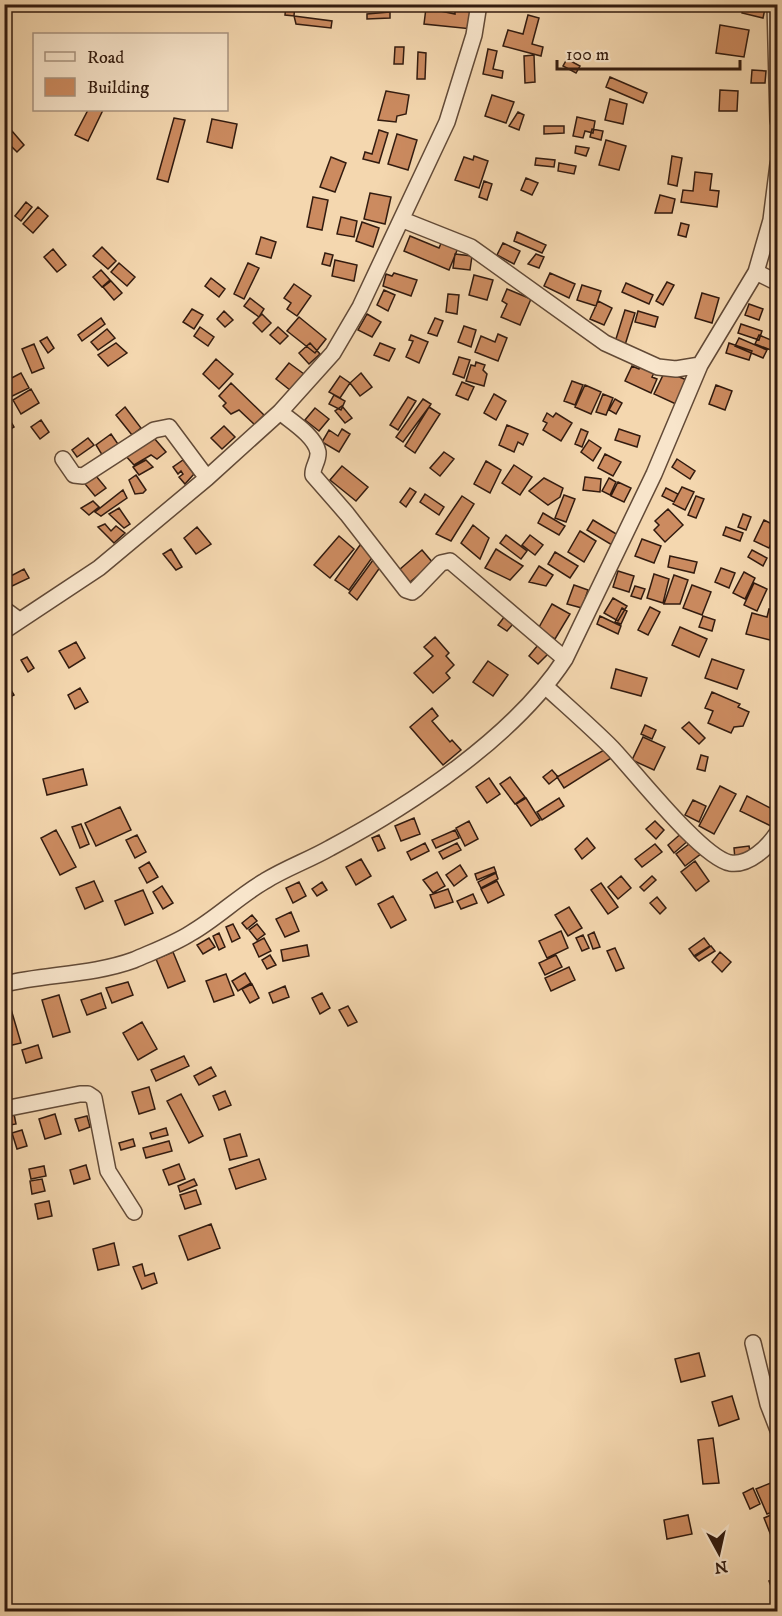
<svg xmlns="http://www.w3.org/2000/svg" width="782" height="1616" font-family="'IM FELL DW Pica',serif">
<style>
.building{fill:#cc8b60;stroke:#321b0f;stroke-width:1.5}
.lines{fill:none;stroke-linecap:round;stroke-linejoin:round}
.minor-casing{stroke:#624a37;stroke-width:18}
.minor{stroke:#f8e5cb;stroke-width:15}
</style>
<rect width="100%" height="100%" fill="#f4d7af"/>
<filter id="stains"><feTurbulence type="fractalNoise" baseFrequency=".00333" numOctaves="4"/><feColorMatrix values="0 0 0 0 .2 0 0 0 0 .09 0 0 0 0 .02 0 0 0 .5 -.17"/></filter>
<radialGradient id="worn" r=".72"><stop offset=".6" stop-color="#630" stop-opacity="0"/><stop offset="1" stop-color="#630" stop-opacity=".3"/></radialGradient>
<path class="building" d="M 286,4 L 295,4 L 294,16 L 285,15 Z
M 744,4 L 766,4 L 763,18 L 742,13 Z
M 426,8 L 455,14 L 455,10 L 473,12 L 472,29 L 424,24 Z
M 390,12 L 390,18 L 367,19 L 367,14 Z
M 528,15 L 539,18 L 532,44 L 543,47 L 541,56 L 503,46 L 508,30 L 523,34 Z
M 294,16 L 332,21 L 331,28 L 296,24 Z
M 720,25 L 749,30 L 744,57 L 716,53 Z
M 395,47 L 404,47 L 403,64 L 394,64 Z
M 488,49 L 497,51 L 493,69 L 503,71 L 502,78 L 483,74 Z
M 418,52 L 426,53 L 425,79 L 417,79 Z
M 534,55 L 535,82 L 525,83 L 524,56 Z
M 567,59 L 580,66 L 576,73 L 563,66 Z
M 752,70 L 766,71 L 765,83 L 751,83 Z
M 610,77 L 647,93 L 643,103 L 606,87 Z
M 720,90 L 738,91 L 737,111 L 719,111 Z
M 386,91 L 409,95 L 406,114 L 397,116 L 396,122 L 378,120 Z
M 492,95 L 514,102 L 506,123 L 485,116 Z
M 610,99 L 627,104 L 623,124 L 605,120 Z
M 88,110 L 103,110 L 88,141 L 75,135 Z
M 518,112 L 524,115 L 519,130 L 509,126 Z
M 577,117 L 595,121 L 593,133 L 585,131 L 583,138 L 573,136 Z
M 174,118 L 185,120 L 168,182 L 157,179 Z
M 212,119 L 237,124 L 232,148 L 207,142 Z
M 544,126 L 564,126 L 564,133 L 544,134 Z
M 592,129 L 603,131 L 601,140 L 590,137 Z
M 379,130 L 388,133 L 379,163 L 363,159 L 365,152 L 372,154 Z
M 12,131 L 24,145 L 17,152 L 4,139 Z
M 397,134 L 417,140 L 408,170 L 388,164 Z
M 606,140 L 626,146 L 619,170 L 599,165 Z
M 576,146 L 589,148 L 586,156 L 575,153 Z
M 474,156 L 488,161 L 479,188 L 455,180 L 464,157 L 473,160 Z
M 672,156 L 682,158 L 677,186 L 668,184 Z
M 331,157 L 346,163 L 335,192 L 320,187 Z
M 536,158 L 555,160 L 554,167 L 535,165 Z
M 559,163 L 576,166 L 574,174 L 558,171 Z
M 695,172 L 712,174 L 710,190 L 719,191 L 717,207 L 681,202 L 683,190 L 693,191 Z
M 526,178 L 538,183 L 532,195 L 521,190 Z
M 484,181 L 492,184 L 487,200 L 479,197 Z
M 370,193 L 391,197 L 385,224 L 364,219 Z
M 660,195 L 675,199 L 672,213 L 655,213 Z
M 313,197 L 328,200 L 322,230 L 307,227 Z
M 26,202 L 32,207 L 21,221 L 15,216 Z
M 38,207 L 48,216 L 33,233 L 23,224 Z
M 341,217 L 357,221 L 354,237 L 337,234 Z
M 362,222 L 379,228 L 373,247 L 356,241 Z
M 681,223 L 689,225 L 686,237 L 678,235 Z
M 517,232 L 546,245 L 542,253 L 514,241 Z
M 410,236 L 439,248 L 442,241 L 458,248 L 449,270 L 404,251 Z
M 261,237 L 276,242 L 271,258 L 256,254 Z
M 503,243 L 520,251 L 514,264 L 497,255 Z
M 102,247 L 116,261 L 108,269 L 93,256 Z
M 53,249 L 66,265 L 57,272 L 44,257 Z
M 325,253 L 333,255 L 330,266 L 322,264 Z
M 455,254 L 472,256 L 470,270 L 453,268 Z
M 536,254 L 544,257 L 539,268 L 528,264 Z
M 335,260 L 357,265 L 354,281 L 332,276 Z
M 119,263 L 135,277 L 127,286 L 111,272 Z
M 248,263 L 259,268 L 244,299 L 234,294 Z
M 101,270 L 110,280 L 102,287 L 93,277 Z
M 394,273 L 417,280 L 411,296 L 383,286 L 386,274 L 392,276 Z
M 550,273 L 575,284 L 569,298 L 544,286 Z
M 474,275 L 493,280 L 487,300 L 469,295 Z
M 211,278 L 225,289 L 219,297 L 205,286 Z
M 111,281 L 122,293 L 114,300 L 103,287 Z
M 667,282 L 674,285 L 663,305 L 656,301 Z
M 626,283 L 653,295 L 649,304 L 622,292 Z
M 294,284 L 311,296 L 297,316 L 287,309 L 291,303 L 284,298 Z
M 582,285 L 601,291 L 596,306 L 577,300 Z
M 507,289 L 531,299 L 520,325 L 501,317 L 507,304 L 502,301 Z
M 384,290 L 395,295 L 388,311 L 377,305 Z
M 702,293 L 719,298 L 712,323 L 695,318 Z
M 448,294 L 459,295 L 457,314 L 446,312 Z
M 250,298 L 264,309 L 259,317 L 244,306 Z
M 598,301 L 612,308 L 604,325 L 590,319 Z
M 749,304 L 763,309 L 759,320 L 745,315 Z
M 192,309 L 203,315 L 194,329 L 183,322 Z
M 625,310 L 635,313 L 625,345 L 615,342 Z
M 224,311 L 233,320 L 225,327 L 217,319 Z
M 638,311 L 658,317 L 655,327 L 635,322 Z
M 262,314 L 271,323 L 262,332 L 253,323 Z
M 367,314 L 381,322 L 372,337 L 358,330 Z
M 299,317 L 326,339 L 315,353 L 287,331 Z
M 101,318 L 105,324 L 82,341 L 78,335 Z
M 435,318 L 443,321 L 437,336 L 428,333 Z
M 741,324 L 762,331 L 759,340 L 738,333 Z
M 464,326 L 476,330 L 471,347 L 458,342 Z
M 200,327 L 214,337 L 208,346 L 194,336 Z
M 278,327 L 288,336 L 280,344 L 270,335 Z
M 107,329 L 115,338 L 98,350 L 91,342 Z
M 498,334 L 507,338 L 498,361 L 475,352 L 481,336 L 495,342 Z
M 411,335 L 428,342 L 419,363 L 406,357 L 413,341 L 409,340 Z
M 759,335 L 778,343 L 776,352 L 755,344 Z
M 47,337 L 54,348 L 48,353 L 40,341 Z
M 739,338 L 767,350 L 763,358 L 735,346 Z
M 116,343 L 127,353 L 108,366 L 98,355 Z
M 310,343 L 320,354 L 309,364 L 299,353 Z
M 380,343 L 395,349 L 389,361 L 374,355 Z
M 729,343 L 752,351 L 749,360 L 726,353 Z
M 34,344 L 44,368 L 32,373 L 22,349 Z
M 459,357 L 470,360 L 464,378 L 453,374 Z
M 216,359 L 233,374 L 219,389 L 203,374 Z
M 476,362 L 485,365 L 483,370 L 487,374 L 484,386 L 466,381 L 471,365 L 475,366 Z
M 289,363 L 304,374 L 290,390 L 276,379 Z
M 641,365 L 655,371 L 652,377 L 657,379 L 651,393 L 625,381 L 632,366 L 639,369 Z
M 665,371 L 689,381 L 678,405 L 654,394 Z
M 21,373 L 29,388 L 4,400 L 4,382 Z
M 361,373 L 372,387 L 360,396 L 350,383 Z
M 340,376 L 350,383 L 340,398 L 329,392 Z
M 572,381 L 583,385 L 575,405 L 564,401 Z
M 462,382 L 474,387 L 468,400 L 456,395 Z
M 231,383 L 264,415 L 255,425 L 239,410 L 231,414 L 223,406 L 226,403 L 219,396 Z
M 585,385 L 601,392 L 591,414 L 575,407 Z
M 716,385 L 732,391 L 725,410 L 709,404 Z
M 31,389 L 39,403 L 21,414 L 13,400 Z
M 494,394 L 506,401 L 496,420 L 484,413 Z
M 603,394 L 613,398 L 606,415 L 596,412 Z
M 334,395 L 345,401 L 341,410 L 329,404 Z
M 408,397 L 416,401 L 398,430 L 390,425 Z
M 423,399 L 431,404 L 429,407 L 403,442 L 396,437 Z
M 615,399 L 622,403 L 616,414 L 609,410 Z
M 342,406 L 352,418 L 345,423 L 335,411 Z
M 125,407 L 141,428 L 132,435 L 116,415 Z
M 429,407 L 440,414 L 415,453 L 405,446 Z
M 315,408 L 329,419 L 319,431 L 305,420 Z
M 547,413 L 553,417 L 556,413 L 572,423 L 561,441 L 543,430 L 547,423 L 543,421 Z
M 8,417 L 14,427 L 4,433 L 4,419 Z
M 41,420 L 49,432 L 40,439 L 31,427 Z
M 507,425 L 528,434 L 523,445 L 518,442 L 514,452 L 499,445 Z
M 224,426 L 235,437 L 222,449 L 211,438 Z
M 342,429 L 350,434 L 339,452 L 322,442 L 329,430 L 338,436 Z
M 581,429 L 588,432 L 582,447 L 575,444 Z
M 619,429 L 640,436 L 637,447 L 615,440 Z
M 111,434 L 120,447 L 104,458 L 96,445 Z
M 88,438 L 94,445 L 77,457 L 72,450 Z
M 154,438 L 166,452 L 157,459 L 151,455 L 134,465 L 124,454 Z
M 589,440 L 601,448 L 593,461 L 581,452 Z
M 444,452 L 454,459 L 440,476 L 430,468 Z
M 605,454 L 621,462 L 613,476 L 598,468 Z
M 677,459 L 695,471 L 690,479 L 672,467 Z
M 146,460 L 153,467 L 139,475 L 133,467 Z
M 183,460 L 194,474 L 185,484 L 179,477 L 183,474 L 181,471 L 178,474 L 173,467 Z
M 486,461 L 501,470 L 490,493 L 474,484 Z
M 514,465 L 532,477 L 520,495 L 502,483 Z
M 342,466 L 368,487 L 356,501 L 330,480 Z
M 136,475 L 146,490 L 143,493 L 135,494 L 129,480 Z
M 96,476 L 106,488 L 95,496 L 85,484 Z
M 585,477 L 601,479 L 600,492 L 583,490 Z
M 544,478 L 563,488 L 560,497 L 548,505 L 529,491 Z
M 609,478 L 616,482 L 610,495 L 602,491 Z
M 618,482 L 631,488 L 624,502 L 611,496 Z
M 682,487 L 694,492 L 685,510 L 673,504 Z
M 410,488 L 416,492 L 406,507 L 400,502 Z
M 666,488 L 678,494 L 674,502 L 662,496 Z
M 123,490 L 127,498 L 101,516 L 95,512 Z
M 425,494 L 444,507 L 439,515 L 420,502 Z
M 564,495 L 575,499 L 566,522 L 555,518 Z
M 462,496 L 474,504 L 451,541 L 436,534 Z
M 696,496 L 704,499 L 696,518 L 688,515 Z
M 93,501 L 99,507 L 89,515 L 81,508 Z
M 119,508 L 130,524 L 124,528 L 109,514 Z
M 668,509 L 683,525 L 665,542 L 654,530 L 659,525 L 655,521 Z
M 543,513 L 565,526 L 559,535 L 538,523 Z
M 743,514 L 751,517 L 746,530 L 738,527 Z
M 593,520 L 618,535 L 612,545 L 587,530 Z
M 764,520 L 778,527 L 769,548 L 754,541 Z
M 105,524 L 111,531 L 116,526 L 125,533 L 114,543 L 98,527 Z
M 473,525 L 489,538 L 480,559 L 461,543 Z
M 197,527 L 211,544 L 196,554 L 184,538 Z
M 726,527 L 743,533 L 740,541 L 723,535 Z
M 580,531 L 596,541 L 584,562 L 568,552 Z
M 506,535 L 527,551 L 521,559 L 500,543 Z
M 530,535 L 543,545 L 535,555 L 522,545 Z
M 339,536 L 354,549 L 330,578 L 314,565 Z
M 642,539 L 661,546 L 654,563 L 635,556 Z
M 360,545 L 374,555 L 349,590 L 335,580 Z
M 171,549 L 182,567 L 176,570 L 163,554 Z
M 496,549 L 523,566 L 510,580 L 485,568 Z
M 422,550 L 433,563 L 410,582 L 399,570 Z
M 752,550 L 767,558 L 763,566 L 748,557 Z
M 555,552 L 578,566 L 570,578 L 548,564 Z
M 670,556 L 697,562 L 694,573 L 668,567 Z
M 373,560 L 381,566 L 357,600 L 349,593 Z
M 539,566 L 553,575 L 546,586 L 529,582 Z
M 721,568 L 735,573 L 729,588 L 715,582 Z
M 24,569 L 29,578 L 10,587 L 5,579 Z
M 618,571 L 634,576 L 629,592 L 613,587 Z
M 744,572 L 755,578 L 745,599 L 733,593 Z
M 654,574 L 669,579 L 663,603 L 647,598 Z
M 674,575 L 688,580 L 680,604 L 664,604 Z
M 754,583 L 767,589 L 757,611 L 744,605 Z
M 574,585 L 588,590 L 582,608 L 567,604 Z
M 692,585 L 711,592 L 702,615 L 683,608 Z
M 635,586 L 645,589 L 641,599 L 631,596 Z
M 613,598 L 627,606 L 618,621 L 604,613 Z
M 552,604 L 570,614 L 555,639 L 538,629 Z
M 650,607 L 660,612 L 648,635 L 638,630 Z
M 622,608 L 627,611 L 621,624 L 615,622 Z
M 769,609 L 778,611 L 778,642 L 746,634 L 752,613 L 767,617 Z
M 508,612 L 517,619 L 507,631 L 498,625 Z
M 600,616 L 621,626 L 618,634 L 597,624 Z
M 703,616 L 715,620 L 712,631 L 699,627 Z
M 680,627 L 707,639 L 699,657 L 672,645 Z
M 435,637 L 449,653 L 446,656 L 454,665 L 446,673 L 450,678 L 433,693 L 414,673 L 433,656 L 424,647 Z
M 76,642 L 85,658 L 69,668 L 59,651 Z
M 538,645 L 548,654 L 538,664 L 529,656 Z
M 27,657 L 34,668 L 28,672 L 21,660 Z
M 712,659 L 744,670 L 737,689 L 705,678 Z
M 488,661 L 508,675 L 493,696 L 473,682 Z
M 616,669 L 647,678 L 641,696 L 611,688 Z
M 4,679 L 14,695 L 5,700 L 4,700 Z
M 80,688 L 88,702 L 75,709 L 68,695 Z
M 712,692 L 740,704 L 738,707 L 749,712 L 743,726 L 734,727 L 731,733 L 708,723 L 713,711 L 705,708 Z
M 432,708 L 438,716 L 432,721 L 450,742 L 452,740 L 461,750 L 443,765 L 410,727 Z
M 689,722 L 705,738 L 699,744 L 682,728 Z
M 645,725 L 656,730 L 652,739 L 641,734 Z
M 643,737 L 665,747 L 654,770 L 632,760 Z
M 611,746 L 616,755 L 564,788 L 557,777 Z
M 701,755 L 708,757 L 705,771 L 697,769 Z
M 83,769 L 87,785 L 47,795 L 43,779 Z
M 552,770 L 558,777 L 549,784 L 543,777 Z
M 510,777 L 525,797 L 515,804 L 500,784 Z
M 489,778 L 500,794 L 487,803 L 476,787 Z
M 720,786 L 736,794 L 714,834 L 699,826 Z
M 747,796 L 778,812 L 777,829 L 740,811 Z
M 526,798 L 540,820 L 531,826 L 516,804 Z
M 559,798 L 564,806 L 542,820 L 537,812 Z
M 693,800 L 706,806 L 699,822 L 685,815 Z
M 120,807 L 131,830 L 96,846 L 85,823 Z
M 414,818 L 420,834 L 401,841 L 395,826 Z
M 469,821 L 478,839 L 465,846 L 456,828 Z
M 655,821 L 664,830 L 656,839 L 646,829 Z
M 81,824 L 89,844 L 80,848 L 72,827 Z
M 56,830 L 76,867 L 60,875 L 41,838 Z
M 455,830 L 459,838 L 436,848 L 432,840 Z
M 684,831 L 690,839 L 674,853 L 668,845 Z
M 137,835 L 146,852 L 135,858 L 126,840 Z
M 379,835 L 385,848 L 378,851 L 372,838 Z
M 587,838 L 595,848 L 582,859 L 575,849 Z
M 693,841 L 702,853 L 685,866 L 676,854 Z
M 425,843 L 429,851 L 411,860 L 407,852 Z
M 457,843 L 461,850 L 443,859 L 439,852 Z
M 655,844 L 662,852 L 642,867 L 635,859 Z
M 749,846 L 751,856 L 735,859 L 734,848 Z
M 361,859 L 371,876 L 356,885 L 346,867 Z
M 695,861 L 709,881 L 696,891 L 681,872 Z
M 149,862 L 158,877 L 147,883 L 139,868 Z
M 460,865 L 467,876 L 454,886 L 446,875 Z
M 494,867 L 496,872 L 477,880 L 475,874 Z
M 437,872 L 445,886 L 433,893 L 423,880 Z
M 496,873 L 498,879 L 481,888 L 478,882 Z
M 621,876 L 631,888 L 618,899 L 608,887 Z
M 652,876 L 656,880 L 644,891 L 640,887 Z
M 94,881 L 103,901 L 85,909 L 76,888 Z
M 497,881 L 504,895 L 488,903 L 481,889 Z
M 299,882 L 306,896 L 293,903 L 286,888 Z
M 322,882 L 327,890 L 317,896 L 312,889 Z
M 601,883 L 618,907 L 608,914 L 591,890 Z
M 162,886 L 173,903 L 163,909 L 153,892 Z
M 448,889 L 453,902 L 435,908 L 430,895 Z
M 143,890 L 153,913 L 125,925 L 115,901 Z
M 473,894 L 477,903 L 461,909 L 457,901 Z
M 393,896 L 406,920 L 391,928 L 378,904 Z
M 657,897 L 666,908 L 660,914 L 650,903 Z
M 569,907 L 582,928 L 568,936 L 555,915 Z
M 291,912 L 299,931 L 285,937 L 276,919 Z
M 252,915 L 257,921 L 247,929 L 242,923 Z
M 233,924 L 240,938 L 232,942 L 226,927 Z
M 257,924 L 265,934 L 257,940 L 249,930 Z
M 561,931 L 568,948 L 547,958 L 539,941 Z
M 594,932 L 600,947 L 593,949 L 588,935 Z
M 219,933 L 225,947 L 219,950 L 213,936 Z
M 583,935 L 589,948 L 582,951 L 576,938 Z
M 209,938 L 215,947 L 203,954 L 197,945 Z
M 264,938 L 271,951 L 259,957 L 253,944 Z
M 704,938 L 710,946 L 694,956 L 689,949 Z
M 307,945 L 309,956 L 283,961 L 281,950 Z
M 711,946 L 715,951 L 699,961 L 695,957 Z
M 615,948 L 624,968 L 616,971 L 607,951 Z
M 173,952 L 185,981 L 168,988 L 156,959 Z
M 720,952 L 731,962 L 722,972 L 712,962 Z
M 270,955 L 276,965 L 267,969 L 262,960 Z
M 556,955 L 562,967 L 545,975 L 539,963 Z
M 569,967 L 575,980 L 551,991 L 545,978 Z
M 245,973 L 251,983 L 238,991 L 232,981 Z
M 226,974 L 234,995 L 214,1002 L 206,981 Z
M 128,982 L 133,995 L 112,1003 L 106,988 Z
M 252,984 L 259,998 L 250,1003 L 242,989 Z
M 285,986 L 289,997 L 273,1003 L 269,993 Z
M 101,993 L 106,1008 L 87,1015 L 81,1000 Z
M 322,993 L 330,1008 L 320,1014 L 312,998 Z
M 59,995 L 70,1032 L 53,1037 L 42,1000 Z
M 8,999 L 21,1043 L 4,1047 L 4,1000 Z
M 348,1006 L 357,1022 L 348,1026 L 339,1010 Z
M 142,1022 L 157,1049 L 138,1060 L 123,1033 Z
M 38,1045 L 42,1058 L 26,1063 L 22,1050 Z
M 184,1056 L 189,1066 L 156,1081 L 151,1070 Z
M 211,1067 L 216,1076 L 199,1085 L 194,1076 Z
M 149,1087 L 155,1109 L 139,1114 L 132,1092 Z
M 225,1091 L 231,1105 L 219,1110 L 213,1096 Z
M 181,1094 L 203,1136 L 189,1143 L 167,1101 Z
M 14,1114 L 16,1124 L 4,1126 L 4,1116 Z
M 55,1114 L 61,1134 L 45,1139 L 39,1119 Z
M 87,1116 L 90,1127 L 79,1131 L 75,1119 Z
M 166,1128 L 168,1135 L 152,1139 L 150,1133 Z
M 22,1130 L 27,1146 L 17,1149 L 12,1133 Z
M 240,1134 L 247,1156 L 230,1160 L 224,1139 Z
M 133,1139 L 135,1146 L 121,1150 L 119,1143 Z
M 169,1141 L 172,1151 L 146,1158 L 143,1148 Z
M 259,1159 L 266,1179 L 236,1189 L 229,1169 Z
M 179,1164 L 185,1179 L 169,1185 L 163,1170 Z
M 86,1165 L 90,1179 L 74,1184 L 70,1170 Z
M 44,1166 L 46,1176 L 31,1179 L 29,1169 Z
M 42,1179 L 45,1191 L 32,1194 L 30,1181 Z
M 194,1179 L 197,1185 L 180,1192 L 178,1186 Z
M 196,1190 L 201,1204 L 185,1209 L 180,1195 Z
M 49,1201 L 52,1216 L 38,1219 L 35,1204 Z
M 211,1224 L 220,1248 L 188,1260 L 179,1236 Z
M 114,1243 L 119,1265 L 98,1270 L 93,1249 Z
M 142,1264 L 145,1276 L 154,1273 L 157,1283 L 142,1289 L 133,1267 Z
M 699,1353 L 705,1376 L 681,1382 L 675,1359 Z
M 732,1396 L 739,1419 L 719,1426 L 712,1402 Z
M 713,1438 L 719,1483 L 703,1484 L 698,1440 Z
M 778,1480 L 778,1510 L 767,1514 L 756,1489 Z
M 753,1488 L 760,1504 L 750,1509 L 743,1493 Z
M 778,1512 L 778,1535 L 772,1538 L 764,1518 Z
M 688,1515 L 692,1534 L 667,1539 L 664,1520 Z
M 778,1578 L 778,1599 L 776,1599 L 769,1581 Z"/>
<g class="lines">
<defs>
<path id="minor" d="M 775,4 L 778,121
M 403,220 L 471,247 L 605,343 L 658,367 L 676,369 L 700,365
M 756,272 L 778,283
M 280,412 C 292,422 315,436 318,452 C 319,461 312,467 313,475 L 347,514 L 406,590 L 412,592 L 416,589 L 441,563 L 450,561 L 565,659
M 63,459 L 74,475 L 83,476 L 154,430 L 169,427 L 207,478
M 4,609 L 19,620
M 4,631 L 99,568 L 207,478 L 280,412 L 333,353 L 360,307 L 447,122 L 474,35 L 479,4
M 545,686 C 568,707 591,727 612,748 C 635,772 701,857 730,863 C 749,866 768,847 778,832
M 4,984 C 46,974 93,975 134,960 C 152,952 174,944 191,933 C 217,918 239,896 265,881 C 286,868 309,860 330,848 C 411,805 514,737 565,659 L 654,474 L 700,365 L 756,272 L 771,220 L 778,164
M 4,1109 L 80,1094 L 88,1094 L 94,1098 L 108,1171 L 134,1212
M 753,1343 L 768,1404 L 778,1430"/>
</defs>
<use href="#minor" class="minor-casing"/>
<use href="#minor" class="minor"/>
</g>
<rect width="782" height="1616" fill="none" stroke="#f4d7af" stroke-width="24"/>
<rect x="6" y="6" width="770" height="1604" fill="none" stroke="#321b0f" stroke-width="3"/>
<rect x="12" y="12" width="758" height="1592" fill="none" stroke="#321b0f" stroke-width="1.5"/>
<rect x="33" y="33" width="195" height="78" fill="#f8e5cb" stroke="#a99480" stroke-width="1.5"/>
<rect x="45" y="52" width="30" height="9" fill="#f8e5cb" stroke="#a99480" stroke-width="1.5"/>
<text x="87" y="63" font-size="18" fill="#321b0f">Road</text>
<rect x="45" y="78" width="30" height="18" fill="#cc8b60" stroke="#a99480" stroke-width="1.5"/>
<text x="87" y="93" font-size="18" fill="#321b0f">Building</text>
<g transform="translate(719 1553) rotate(172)" stroke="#f8e5cb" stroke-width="4.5" paint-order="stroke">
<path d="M0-4.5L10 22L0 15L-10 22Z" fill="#321b0f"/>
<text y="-9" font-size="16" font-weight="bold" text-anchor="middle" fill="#321b0f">N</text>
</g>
<path d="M557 60v9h183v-9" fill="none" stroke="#321b0f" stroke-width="3"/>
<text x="566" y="60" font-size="18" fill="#321b0f" stroke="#f8e5cb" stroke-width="4.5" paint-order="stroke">100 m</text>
<rect width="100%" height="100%" filter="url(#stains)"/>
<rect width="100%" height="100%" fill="url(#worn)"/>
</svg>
